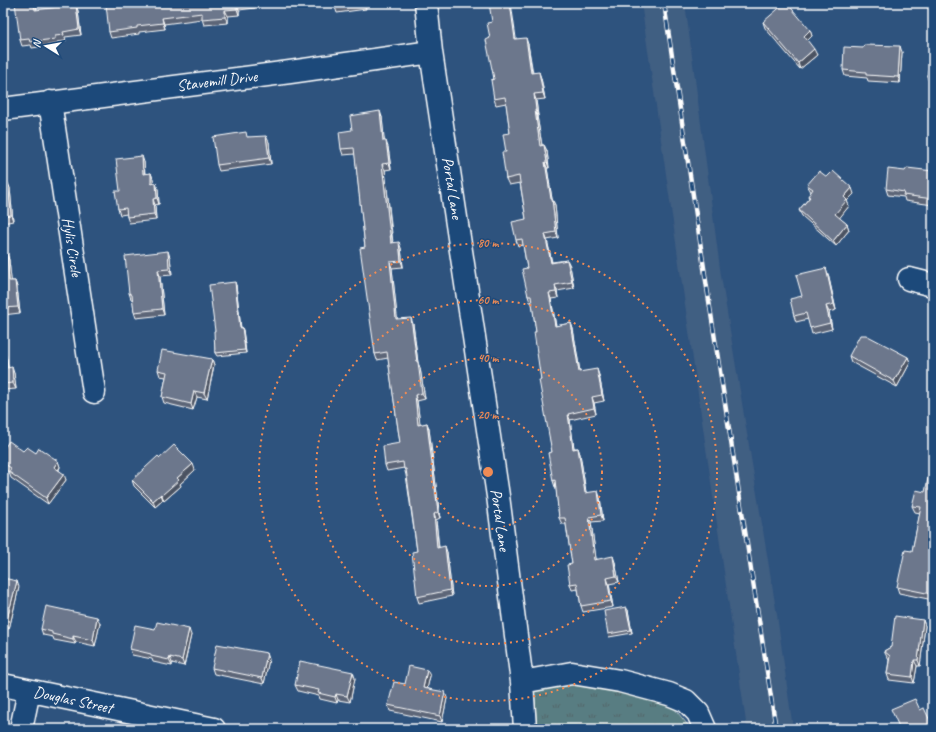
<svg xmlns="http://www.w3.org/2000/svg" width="936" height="732" font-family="Caveat,sans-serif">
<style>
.built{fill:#415e82}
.grass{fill:url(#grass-tufts);stroke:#acbec0}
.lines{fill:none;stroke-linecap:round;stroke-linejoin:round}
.minor-casing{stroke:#fff;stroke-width:25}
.minor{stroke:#1f4a7a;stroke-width:22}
.rail-casing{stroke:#fff;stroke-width:4.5}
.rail{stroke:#1f4a7a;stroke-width:3;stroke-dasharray:9;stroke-linecap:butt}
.wall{fill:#5d6678;stroke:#fff}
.shaded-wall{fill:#4c5362;stroke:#fff}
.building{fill:#6c778c;stroke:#fff}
.ring{fill:none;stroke:#ef8b55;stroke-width:2;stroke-dasharray:2 4}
.labels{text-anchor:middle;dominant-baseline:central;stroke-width:3;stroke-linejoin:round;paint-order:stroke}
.street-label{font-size:16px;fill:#fff;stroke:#1f4a7a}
.centre{fill:#ef8b55;stroke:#1f4a7a;stroke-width:2}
.ring-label{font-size:12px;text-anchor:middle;font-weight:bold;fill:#ef8b55;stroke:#1f4a7a;stroke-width:3;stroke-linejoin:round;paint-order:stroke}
</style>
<defs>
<pattern id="grass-tufts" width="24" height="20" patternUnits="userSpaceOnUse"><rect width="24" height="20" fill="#597d82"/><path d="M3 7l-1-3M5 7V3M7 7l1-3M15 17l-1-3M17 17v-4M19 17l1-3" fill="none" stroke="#526467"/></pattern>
</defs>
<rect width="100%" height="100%" fill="#2e537e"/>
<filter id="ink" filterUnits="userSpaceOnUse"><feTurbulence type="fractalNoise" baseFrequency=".025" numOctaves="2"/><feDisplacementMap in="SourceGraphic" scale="8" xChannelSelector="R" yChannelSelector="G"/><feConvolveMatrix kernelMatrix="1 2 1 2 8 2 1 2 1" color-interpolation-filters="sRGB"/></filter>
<g filter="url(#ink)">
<path class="built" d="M 641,3 L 685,3 L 721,276 L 777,615 L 793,729 L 747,729 Z"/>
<path class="grass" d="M 566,679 L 630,693 L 674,708 L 691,729 L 537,729 L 534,690 Z"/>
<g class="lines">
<defs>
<path id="minor" d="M 426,3 L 431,52 L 498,496 L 522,682 L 525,729
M 50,102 L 94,392
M 3,109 L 290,72 L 431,52
M 909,279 L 933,285
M 522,682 L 572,673 L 620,681 L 669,694 L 686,701 L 698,713 L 705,729
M 3,685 L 214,729
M 21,729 L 29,691"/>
</defs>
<use href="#minor" class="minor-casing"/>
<use href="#minor" class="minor"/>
<defs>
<path id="rail" d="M 664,3 L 709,301 L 776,729"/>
</defs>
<use href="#rail" class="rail-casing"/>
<use href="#rail" class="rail"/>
</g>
<path class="wall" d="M 36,3 L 37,10 L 76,5 L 78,11 L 81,35 L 65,37 L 66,41 L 57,42 L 57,44 L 32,48 L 31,45 L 22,46 L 20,40 Z
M 116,3 L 254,3 L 255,8 L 239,10 L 239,15 L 228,16 L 228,23 L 204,25 L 202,19 L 164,24 L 165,29 L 139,32 L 139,34 L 111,38 L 109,32 Z
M 335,3 L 365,3 L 366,9 L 337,13 L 335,7 Z
M 492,22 L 516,39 L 528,44 L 533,73 L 541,78 L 545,99 L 536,100 L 538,116 L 537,116 L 542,145 L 544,145 L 547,151 L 549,168 L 547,168 L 552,199 L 555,205 L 558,238 L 547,240 L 552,262 L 567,260 L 570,266 L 574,288 L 557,291 L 558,298 L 551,299 L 556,326 L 571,323 L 573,329 L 580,372 L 599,375 L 604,401 L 594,403 L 596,414 L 570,420 L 574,448 L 578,448 L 580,454 L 586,492 L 600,497 L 603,521 L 591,522 L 596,559 L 615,562 L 619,582 L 609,584 L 613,607 L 583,612 L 581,606 L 578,589 L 572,590 L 570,584 L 572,564 L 566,524 L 562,524 L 559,518 L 556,487 L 555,487 L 553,481 L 552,452 L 541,380 L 536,332 L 532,302 L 530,302 L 528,296 L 527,268 L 523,245 L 518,246 L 516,240 L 526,219 L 520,183 L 509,185 L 506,179 L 506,152 L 510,133 L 506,103 L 496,105 L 494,99 L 494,79 L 490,38 Z
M 763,22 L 810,30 L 812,36 L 807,41 L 817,55 L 800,69 L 765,28 Z
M 933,47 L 933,82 L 929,82 L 927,76 Z
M 863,48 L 902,52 L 900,83 L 868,81 L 867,78 L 845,76 L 843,70 Z
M 382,117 L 384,141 L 388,147 L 391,169 L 385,170 L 393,243 L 401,248 L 403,267 L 392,268 L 397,319 L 413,324 L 418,363 L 420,368 L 425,399 L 417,401 L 420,425 L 427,423 L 429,429 L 440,518 L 436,520 L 439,547 L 447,552 L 452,596 L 419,603 L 417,597 L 417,551 L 406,475 L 404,468 L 387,471 L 385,465 L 400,443 L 388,358 L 377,360 L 375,354 L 365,247 L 355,154 L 343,155 L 341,149 Z
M 248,137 L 269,142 L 271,164 L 219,171 L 217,165 Z
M 144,162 L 145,174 L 151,173 L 153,179 L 153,183 L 158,189 L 159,204 L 155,205 L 156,220 L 129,223 L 127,217 L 127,214 L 120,215 L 118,209 L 120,191 Z
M 905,171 L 933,171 L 933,205 L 905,201 L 904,197 L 888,195 L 886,189 Z
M 827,177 L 854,194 L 847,201 L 849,206 L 839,218 L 847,224 L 849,230 L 836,246 L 802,216 L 799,210 L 809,198 L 808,196 L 811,192 L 810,190 L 807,185 Z
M 3,183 L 10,188 L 13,221 L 3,223 Z
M 3,254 L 7,254 L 9,260 L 11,281 L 15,281 L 17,287 L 20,313 L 3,315 Z
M 170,257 L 172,275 L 160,276 L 164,315 L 136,318 L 134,312 L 133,300 L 131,299 L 129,293 Z
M 828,274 L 836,310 L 829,312 L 832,329 L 812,334 L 808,319 L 796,322 L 794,316 L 802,296 Z
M 236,285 L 241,328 L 243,330 L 246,353 L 217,356 L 215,353 L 215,331 Z
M 3,337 L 5,353 L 7,359 L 8,368 L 14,373 L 16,389 L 3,390 Z
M 849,356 L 908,357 L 910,363 L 897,387 L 851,362 Z
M 212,359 L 214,365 L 207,399 L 197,397 L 193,410 L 164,403 L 162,397 L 166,377 L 160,376 L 158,370 Z
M 3,450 L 23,451 L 36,453 L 58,461 L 60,467 L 59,470 L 66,480 L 48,504 L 11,478 L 9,472 L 3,468 Z
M 160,458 L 195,470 L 180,484 L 181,486 L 164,501 L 163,500 L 155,507 L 134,486 L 132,480 Z
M 925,492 L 933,600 L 899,593 L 897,587 L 912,551 L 920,513 L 915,512 L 912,506 Z
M 3,578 L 19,587 L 9,629 L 3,628 Z
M 628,610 L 632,633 L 609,637 L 608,634 Z
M 923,620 L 925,626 L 920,666 L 917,666 L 914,683 L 889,680 L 887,674 L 889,660 L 887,657 L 884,651 L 891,647 Z
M 100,623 L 95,646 L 76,642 L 75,644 L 54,640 L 53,637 L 43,635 L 41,629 Z
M 155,629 L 191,635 L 184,666 L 172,663 L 172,666 L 153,662 L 152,659 L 132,655 L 130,649 Z
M 269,659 L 264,684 L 214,674 L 212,668 Z
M 430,676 L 427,688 L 447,698 L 442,722 L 390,711 L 388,705 L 405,684 Z
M 355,678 L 350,702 L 338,700 L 337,703 L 320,699 L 319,696 L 298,691 L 295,685 Z"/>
<path class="shaded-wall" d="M 34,3 L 36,3 L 37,16 L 35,10 Z
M 510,3 L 511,3 L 517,45 L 515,39 Z
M 237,4 L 239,10 L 239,15 L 237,9 Z
M 76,5 L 78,11 L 81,35 L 79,29 Z
M 225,10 L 228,16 L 228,23 L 225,17 Z
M 162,18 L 164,24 L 165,29 L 163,23 Z
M 810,30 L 812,36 L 806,42 L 804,36 Z
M 526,38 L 528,44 L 533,79 L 531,73 Z
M 900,46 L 902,52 L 900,83 L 898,77 Z
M 814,49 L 817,55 L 800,69 L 798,63 Z
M 539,72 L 541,78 L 545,99 L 543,93 Z
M 534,94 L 536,100 L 538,116 L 536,110 Z
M 535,110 L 537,116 L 543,152 L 540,146 Z
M 380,111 L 382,117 L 385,147 L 383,141 Z
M 266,136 L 269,142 L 271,164 L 269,158 Z
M 386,141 L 388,147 L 391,169 L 389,163 Z
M 544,145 L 547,151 L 549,168 L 547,162 Z
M 142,156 L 144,162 L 145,180 L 143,174 Z
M 545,162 L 547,168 L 553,205 L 551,199 Z
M 382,164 L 385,170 L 393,249 L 391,243 Z
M 151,173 L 153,179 L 153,190 L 151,184 Z
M 8,183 L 10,188 L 13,221 L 11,215 Z
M 156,183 L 158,189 L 159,204 L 157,198 Z
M 852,188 L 854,194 L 847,201 L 849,206 L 838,220 L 835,214 L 844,197 Z
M 153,199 L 155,205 L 156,220 L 154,214 Z
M 552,199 L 555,205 L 558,238 L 556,232 Z
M 847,224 L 849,230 L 836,246 L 833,241 Z
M 545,234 L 547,240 L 553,269 L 551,263 Z
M 399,242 L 401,248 L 403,267 L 401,261 Z
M 168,251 L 170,257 L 172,275 L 169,269 Z
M 7,254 L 9,260 L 12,287 L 9,281 Z
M 567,260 L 570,266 L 574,288 L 572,282 Z
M 390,262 L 392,268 L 398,325 L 396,319 Z
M 826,268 L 828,274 L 836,310 L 834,304 Z
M 158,270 L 160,276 L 164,315 L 162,309 Z
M 15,281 L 17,287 L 20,313 L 18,307 Z
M 235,282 L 236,285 L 241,331 L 240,328 Z
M 555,285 L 557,291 L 558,298 L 556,292 Z
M 549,293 L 551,299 L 557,332 L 555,326 Z
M 826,306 L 829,312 L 832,329 L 830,323 Z
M 411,318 L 413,324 L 418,363 L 420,368 L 425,399 L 422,393 L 417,362 Z
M 571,323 L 573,329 L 581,378 L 579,372 Z
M 242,327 L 243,330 L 246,353 L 245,350 Z
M 3,337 L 3,338 L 5,359 L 3,353 Z
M 5,353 L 7,359 L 9,374 L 7,368 Z
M 908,357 L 910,363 L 897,387 L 894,381 Z
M 212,359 L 214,365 L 207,399 L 204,393 Z
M 12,367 L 14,373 L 16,389 L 13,383 Z
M 597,369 L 599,375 L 604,401 L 602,395 Z
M 194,391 L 197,397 L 193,410 L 191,404 Z
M 415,395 L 417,401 L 421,431 L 418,425 Z
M 592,397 L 594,403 L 596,414 L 594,408 Z
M 568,414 L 570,420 L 575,455 L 573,449 Z
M 427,423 L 429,429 L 440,518 L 438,512 Z
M 578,448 L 580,454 L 587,499 L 585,493 Z
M 58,461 L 60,467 L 56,473 L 54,467 Z
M 193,464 L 195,470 L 180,484 L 181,486 L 164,501 L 162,495 L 177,478 Z
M 64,474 L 66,480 L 48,504 L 46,498 Z
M 598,491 L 600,497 L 603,521 L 601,515 Z
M 161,494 L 163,500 L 155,507 L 153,501 Z
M 434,514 L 436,520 L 439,553 L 437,548 Z
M 589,517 L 591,522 L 597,566 L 594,560 Z
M 445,546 L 447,552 L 452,596 L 450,590 Z
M 613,556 L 615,562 L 619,582 L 616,576 Z
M 607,578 L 609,584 L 613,607 L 611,601 Z
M 17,581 L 19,587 L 9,629 L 6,623 Z
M 933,584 L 933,600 L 931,594 Z
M 626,607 L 628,610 L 632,633 L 631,630 Z
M 97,617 L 100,623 L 95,646 L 93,640 Z
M 923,620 L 925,626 L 920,666 L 918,660 Z
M 189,629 L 191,635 L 184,666 L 182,660 Z
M 73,636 L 76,642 L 75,644 L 73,639 Z
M 267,653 L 269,659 L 264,684 L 262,678 Z
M 170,657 L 172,663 L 172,666 L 169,660 Z
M 914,660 L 917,666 L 914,683 L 912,677 Z
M 427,670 L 430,676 L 426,694 L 423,688 Z
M 353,672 L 355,678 L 350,702 L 347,696 Z
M 445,692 L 447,698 L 442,722 L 440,716 Z
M 336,694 L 338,700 L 337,703 L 335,697 Z"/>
<path class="building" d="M 15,3 L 34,3 L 35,10 L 76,5 L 79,29 L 63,32 L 64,35 L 55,36 L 55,39 L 30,42 L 29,39 L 20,40 Z
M 116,3 L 248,3 L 237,4 L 237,9 L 225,10 L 225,17 L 202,19 L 202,13 L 162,18 L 163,23 L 137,26 L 137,28 L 109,32 L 106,4 Z
M 335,3 L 364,3 L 335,7 Z
M 489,3 L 510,3 L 515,39 L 526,38 L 531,73 L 539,72 L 543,93 L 534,94 L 536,110 L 535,110 L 540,146 L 544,145 L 547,162 L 545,162 L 551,199 L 552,199 L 556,232 L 545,234 L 551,263 L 567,260 L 572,282 L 555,285 L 556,292 L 549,293 L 555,326 L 571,323 L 579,372 L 597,369 L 602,395 L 592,397 L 594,408 L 568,414 L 573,449 L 578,448 L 585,493 L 598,491 L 601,515 L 589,517 L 594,560 L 613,556 L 616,576 L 607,578 L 611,601 L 581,606 L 577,583 L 570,584 L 567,565 L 572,564 L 565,518 L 559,518 L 555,480 L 553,481 L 548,453 L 552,452 L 539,380 L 541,380 L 534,332 L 536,332 L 531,296 L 528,296 L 522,269 L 527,268 L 522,239 L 516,240 L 512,222 L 526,219 L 519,176 L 506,179 L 502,152 L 506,152 L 503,134 L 510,133 L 505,97 L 494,99 L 491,80 L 494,79 L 486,40 L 490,38 L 487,23 L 492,22 Z
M 785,3 L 787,3 L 810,30 L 804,36 L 814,49 L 798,63 L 763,22 Z
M 864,45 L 900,46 L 898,77 L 866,75 L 866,72 L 843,70 L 844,47 L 863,48 Z
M 933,47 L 933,77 L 927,76 Z
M 380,111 L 383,141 L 386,141 L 389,163 L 382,164 L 391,243 L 399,242 L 401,261 L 390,262 L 396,319 L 411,318 L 417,362 L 418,362 L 422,393 L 415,395 L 418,425 L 427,423 L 438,512 L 434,514 L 437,548 L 445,546 L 450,590 L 417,597 L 412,552 L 417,551 L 406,469 L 404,469 L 403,462 L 385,465 L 383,446 L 400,443 L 387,352 L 375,354 L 360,248 L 365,247 L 354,148 L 341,149 L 339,132 L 352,130 L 350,116 Z
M 246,132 L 247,137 L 266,136 L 269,158 L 217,165 L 213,137 Z
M 142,156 L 143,174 L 151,173 L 151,184 L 156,183 L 157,198 L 153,199 L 154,214 L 127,217 L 126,208 L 118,209 L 115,191 L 120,191 L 116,159 Z
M 907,168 L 933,171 L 933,199 L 903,195 L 904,192 L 886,189 L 888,169 L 905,171 Z
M 819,171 L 827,177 L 833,171 L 852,188 L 844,197 L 847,200 L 835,214 L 847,224 L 833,241 L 799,210 L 810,197 L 808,196 L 813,189 L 807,185 Z
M 3,183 L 8,183 L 11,215 L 3,216 Z
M 168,251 L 169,269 L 158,270 L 162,309 L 134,312 L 132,295 L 129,293 L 125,256 Z
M 3,254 L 7,254 L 9,281 L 15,281 L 18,307 L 3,308 Z
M 826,268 L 834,304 L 826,306 L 830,323 L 810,328 L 806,313 L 794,316 L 790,299 L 802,296 L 796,275 Z
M 235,282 L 240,328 L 242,327 L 245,350 L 215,353 L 214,331 L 215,331 L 209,285 Z
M 860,335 L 866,335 L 908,357 L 894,381 L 849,356 Z
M 162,350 L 212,359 L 204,393 L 194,391 L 191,404 L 162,397 L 167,372 L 158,370 Z
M 3,353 L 5,353 L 7,368 L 12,367 L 13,383 L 3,384 Z
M 9,441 L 23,451 L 27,447 L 36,453 L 39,448 L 58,461 L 54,467 L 64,474 L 46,498 L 9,472 L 11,468 L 3,463 L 3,450 Z
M 174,445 L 193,464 L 177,478 L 179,480 L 162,495 L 161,494 L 153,501 L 132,480 L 158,456 L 160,458 Z
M 929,474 L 933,475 L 933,584 L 931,594 L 897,587 L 905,550 L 912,551 L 921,507 L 912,506 L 916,490 L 925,492 Z
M 3,578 L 17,581 L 6,623 L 3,622 Z
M 46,606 L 97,617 L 93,640 L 73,636 L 73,639 L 52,634 L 52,632 L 41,629 Z
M 626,607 L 631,630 L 608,634 L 604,611 Z
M 895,616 L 923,620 L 918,660 L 914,660 L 912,677 L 887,674 L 890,656 L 884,651 L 891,647 Z
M 157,622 L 189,629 L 182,660 L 170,657 L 169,660 L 151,656 L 151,654 L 130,649 L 135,625 L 155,629 Z
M 217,644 L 267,653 L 262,678 L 212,668 Z
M 300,661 L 353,672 L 347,696 L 336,694 L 335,697 L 318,693 L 319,690 L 295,685 Z
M 409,666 L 427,670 L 423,688 L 445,692 L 440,716 L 388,705 L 394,682 L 405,684 Z
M 915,699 L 920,710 L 924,708 L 933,727 L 933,729 L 900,729 L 891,709 Z"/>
</g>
<g class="ring">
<circle cx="488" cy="472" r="57"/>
<circle cx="488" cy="472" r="114"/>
<circle cx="488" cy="472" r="172"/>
<circle cx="488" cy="472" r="229"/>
</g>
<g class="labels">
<g class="street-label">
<text transform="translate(217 81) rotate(-7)">Stavemill Drive</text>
<text transform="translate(452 188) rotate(81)">Portal Lane</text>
<text transform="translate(72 247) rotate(81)">Hylis Circle</text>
<text transform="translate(500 520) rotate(82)">Portal Lane</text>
<text transform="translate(73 700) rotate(12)">Douglas Street</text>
</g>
</g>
<circle cx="488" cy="472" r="6" class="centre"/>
<g class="ring-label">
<text x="488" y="247">80 m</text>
<text x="488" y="304">60 m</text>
<text x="488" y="362">40 m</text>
<text x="488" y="419">20 m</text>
</g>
<rect width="936" height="732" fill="none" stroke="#1f4a7a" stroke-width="16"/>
<rect x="8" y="8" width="920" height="716" fill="none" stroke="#fff" stroke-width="1.5" filter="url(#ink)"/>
<g transform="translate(46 46) rotate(281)" stroke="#1f4a7a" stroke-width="3" paint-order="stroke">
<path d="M0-3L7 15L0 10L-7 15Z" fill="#ffffff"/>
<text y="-6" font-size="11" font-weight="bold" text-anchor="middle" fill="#ffffff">N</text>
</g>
</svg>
